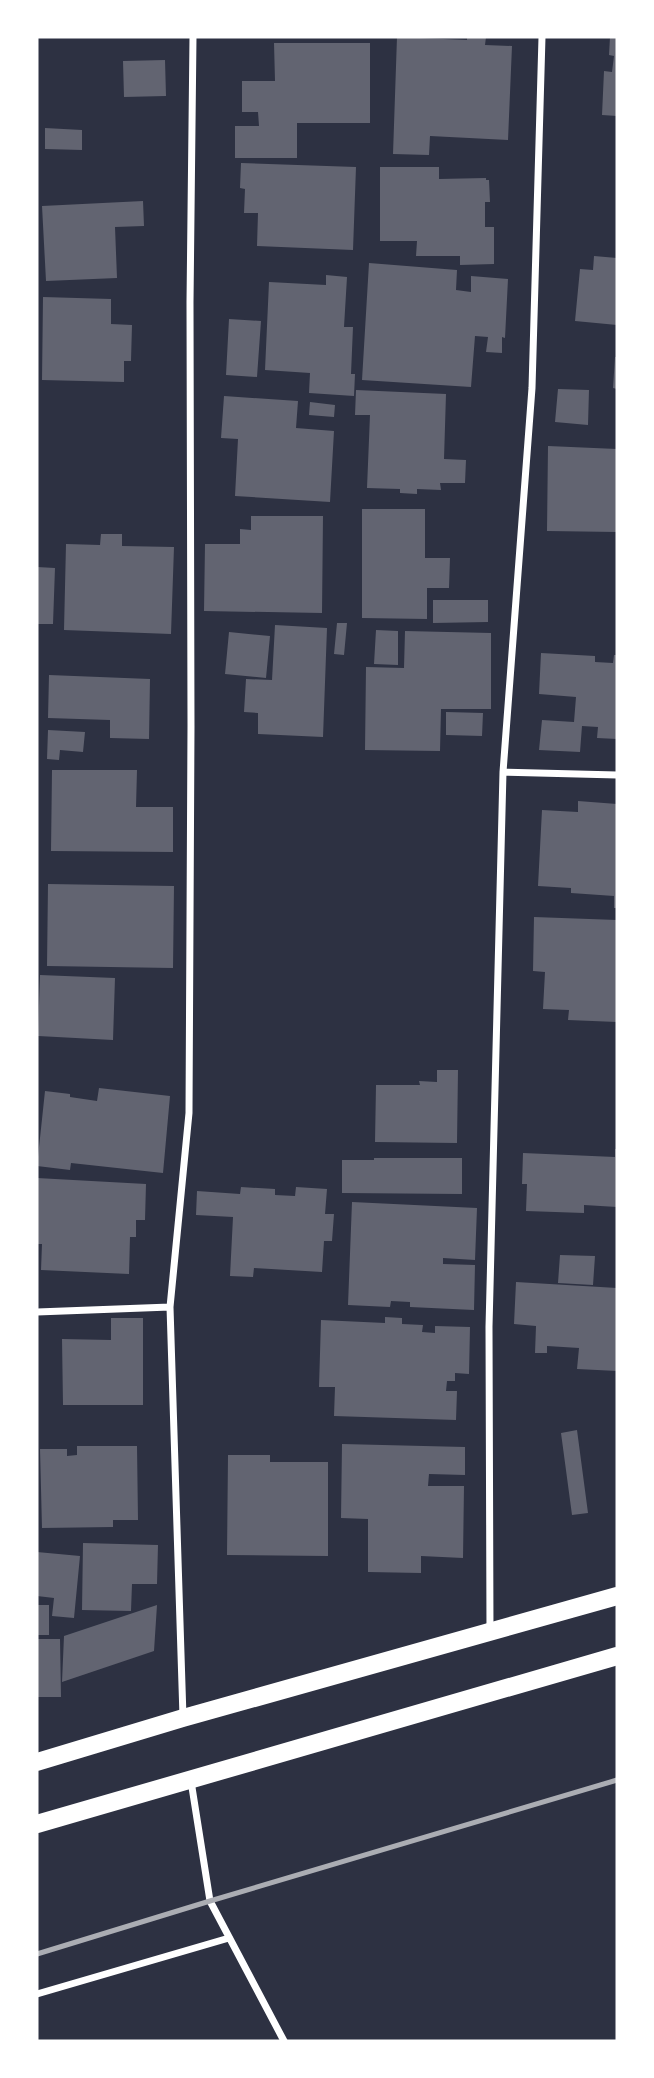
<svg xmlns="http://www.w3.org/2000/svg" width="654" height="2078" font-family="Overpass,sans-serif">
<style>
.building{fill:#626471}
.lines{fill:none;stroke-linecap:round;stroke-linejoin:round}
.minor{stroke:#fff;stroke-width:7}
.primary{stroke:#fff;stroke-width:18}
.rail{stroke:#abadb3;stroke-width:5}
</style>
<rect width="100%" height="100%" fill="#2d3142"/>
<path class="building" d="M 397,37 L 467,40 L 467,37 L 486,37 L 485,45 L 512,46 L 508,140 L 430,136 L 429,155 L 393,154 Z
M 610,37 L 617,37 L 617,116 L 602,115 L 604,71 L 612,72 L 614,56 L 609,55 Z
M 274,43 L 370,43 L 370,123 L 297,123 L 297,158 L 235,158 L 235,126 L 259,126 L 258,112 L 242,112 L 242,81 L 275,81 Z
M 165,60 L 166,96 L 124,97 L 123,61 Z
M 45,128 L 82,130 L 82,150 L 45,149 Z
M 241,163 L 356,167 L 353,250 L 257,246 L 258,213 L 244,213 L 245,189 L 240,188 Z
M 380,167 L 439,167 L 439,179 L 486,178 L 486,180 L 489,180 L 490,202 L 485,202 L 485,227 L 494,227 L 494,264 L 460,265 L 460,256 L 416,256 L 417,241 L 380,241 Z
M 143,201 L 144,226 L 115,227 L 117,278 L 46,281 L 42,206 Z
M 594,256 L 617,258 L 617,325 L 575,321 L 580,269 L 593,270 Z
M 369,263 L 457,270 L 456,290 L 471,292 L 471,276 L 508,279 L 505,338 L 502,337 L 502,353 L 486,352 L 488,337 L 475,336 L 471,387 L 362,380 Z
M 326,275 L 347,277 L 344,327 L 353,327 L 351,374 L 355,374 L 354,396 L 309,393 L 310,373 L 265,370 L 269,282 L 326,285 Z
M 43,297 L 111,299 L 111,324 L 132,325 L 131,361 L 124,361 L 124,382 L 42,380 Z
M 229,319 L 261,321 L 257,377 L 226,375 Z
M 615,357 L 617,357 L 617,389 L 613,388 Z
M 558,389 L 589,390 L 588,425 L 555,422 Z
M 356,390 L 446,394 L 444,459 L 466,460 L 465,483 L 440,483 L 441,490 L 417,489 L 417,494 L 400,493 L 400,489 L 367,488 L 370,415 L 355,415 Z
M 224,396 L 298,401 L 296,428 L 334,431 L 330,502 L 235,496 L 238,439 L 221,438 Z
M 310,402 L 335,405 L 334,417 L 309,415 Z
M 548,446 L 617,449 L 617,532 L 547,531 Z
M 362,509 L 425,509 L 425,558 L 450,558 L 449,588 L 427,588 L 427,619 L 362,618 Z
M 251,516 L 323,516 L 322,613 L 204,611 L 205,544 L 240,544 L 240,529 L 251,530 Z
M 101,534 L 122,534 L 122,546 L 174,547 L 171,634 L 64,630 L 66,544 L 100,545 Z
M 37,567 L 55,568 L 53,624 L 37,624 Z
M 433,600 L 488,600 L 488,622 L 433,623 Z
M 337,623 L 347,623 L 344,655 L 334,654 Z
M 275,625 L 327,628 L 323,737 L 258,734 L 258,713 L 244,712 L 246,679 L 272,680 Z
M 376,630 L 398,631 L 398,665 L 374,664 Z
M 405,631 L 491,633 L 491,709 L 441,709 L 440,751 L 365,750 L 366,667 L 404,668 Z
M 229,632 L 270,636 L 266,678 L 225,674 Z
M 541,653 L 595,656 L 595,662 L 613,663 L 614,655 L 617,655 L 617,739 L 597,738 L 598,727 L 582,726 L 580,752 L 539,750 L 542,720 L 574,722 L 576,697 L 539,694 Z
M 49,675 L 150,679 L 149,739 L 110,738 L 110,720 L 48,718 Z
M 446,712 L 483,713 L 482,736 L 446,735 Z
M 48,730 L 85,732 L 83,752 L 60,750 L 59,760 L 47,759 Z
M 52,770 L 137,770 L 136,807 L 173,807 L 173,852 L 51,851 Z
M 578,801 L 617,804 L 617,908 L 614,908 L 614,896 L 571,893 L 571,888 L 538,886 L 542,810 L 578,812 Z
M 48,884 L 174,886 L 173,968 L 47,966 Z
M 534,917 L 617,920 L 617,1022 L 568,1020 L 569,1010 L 543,1009 L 545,972 L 533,971 Z
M 40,975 L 115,978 L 113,1040 L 38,1036 Z
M 437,1070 L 458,1070 L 457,1143 L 375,1142 L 376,1085 L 420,1085 L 419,1081 L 437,1082 Z
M 99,1088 L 170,1096 L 163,1173 L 71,1163 L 70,1170 L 37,1166 L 45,1091 L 70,1094 L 70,1097 L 97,1101 Z
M 615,1149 L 617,1149 L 617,1207 L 584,1205 L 584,1213 L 526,1211 L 527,1184 L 522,1184 L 523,1153 L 615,1157 Z
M 374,1158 L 462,1158 L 462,1194 L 342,1193 L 342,1160 L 374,1160 Z
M 37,1178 L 146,1184 L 145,1220 L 136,1220 L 136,1237 L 130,1237 L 129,1274 L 41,1270 L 42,1244 L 37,1244 Z
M 241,1187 L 275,1189 L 275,1195 L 295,1196 L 296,1187 L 327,1189 L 325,1214 L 334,1214 L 332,1241 L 324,1241 L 322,1272 L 254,1268 L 253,1277 L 230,1276 L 233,1217 L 196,1215 L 197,1191 L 240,1194 Z
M 352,1202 L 477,1208 L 475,1260 L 443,1258 L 443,1264 L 475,1265 L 474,1310 L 410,1307 L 410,1302 L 391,1301 L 390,1307 L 348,1305 Z
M 560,1255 L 595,1256 L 593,1285 L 558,1283 Z
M 516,1282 L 617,1288 L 617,1371 L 577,1369 L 579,1348 L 547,1346 L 547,1353 L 535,1353 L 536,1326 L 514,1324 Z
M 385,1317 L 402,1318 L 402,1324 L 423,1325 L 422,1332 L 435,1333 L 435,1326 L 470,1327 L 469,1374 L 455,1373 L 455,1381 L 447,1381 L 446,1391 L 457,1391 L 456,1420 L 334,1416 L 335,1387 L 319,1387 L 321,1320 L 385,1323 Z
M 111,1318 L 143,1318 L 143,1405 L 63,1405 L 62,1339 L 111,1340 Z
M 577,1430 L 588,1513 L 572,1515 L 561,1433 Z
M 342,1444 L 465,1447 L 465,1475 L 429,1474 L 428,1486 L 464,1486 L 463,1558 L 421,1556 L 421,1573 L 368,1572 L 368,1519 L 341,1518 Z
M 77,1446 L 137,1446 L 138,1520 L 113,1520 L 113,1527 L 42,1528 L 40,1449 L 67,1449 L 67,1456 L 77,1455 Z
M 228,1455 L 270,1455 L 270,1462 L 328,1462 L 328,1556 L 227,1555 Z
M 83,1543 L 158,1545 L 157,1584 L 132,1584 L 131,1611 L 82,1610 Z
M 37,1552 L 80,1556 L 74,1618 L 52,1616 L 54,1598 L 37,1596 Z
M 37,1605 L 49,1605 L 49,1635 L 37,1635 Z
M 157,1605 L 154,1651 L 62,1682 L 64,1636 Z
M 37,1639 L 60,1639 L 61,1697 L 37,1697 Z"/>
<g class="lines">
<path class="minor" d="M 503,772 L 617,775
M 37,1312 L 170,1307
M 490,1632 L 489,1327 L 503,772 L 532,388 L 542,37
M 183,1717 L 170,1307 L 189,1113 L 191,726 L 190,302 L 193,37
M 191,1781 L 210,1901 L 284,2041
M 37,1994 L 229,1938"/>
<path class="primary" d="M 37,1762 L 183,1718 L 617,1596
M 37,1824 L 617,1656"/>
<path class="rail" d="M 37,1954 L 210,1901 L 617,1780"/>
</g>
<rect width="654" height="2078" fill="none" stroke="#ffffff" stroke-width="77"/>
</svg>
